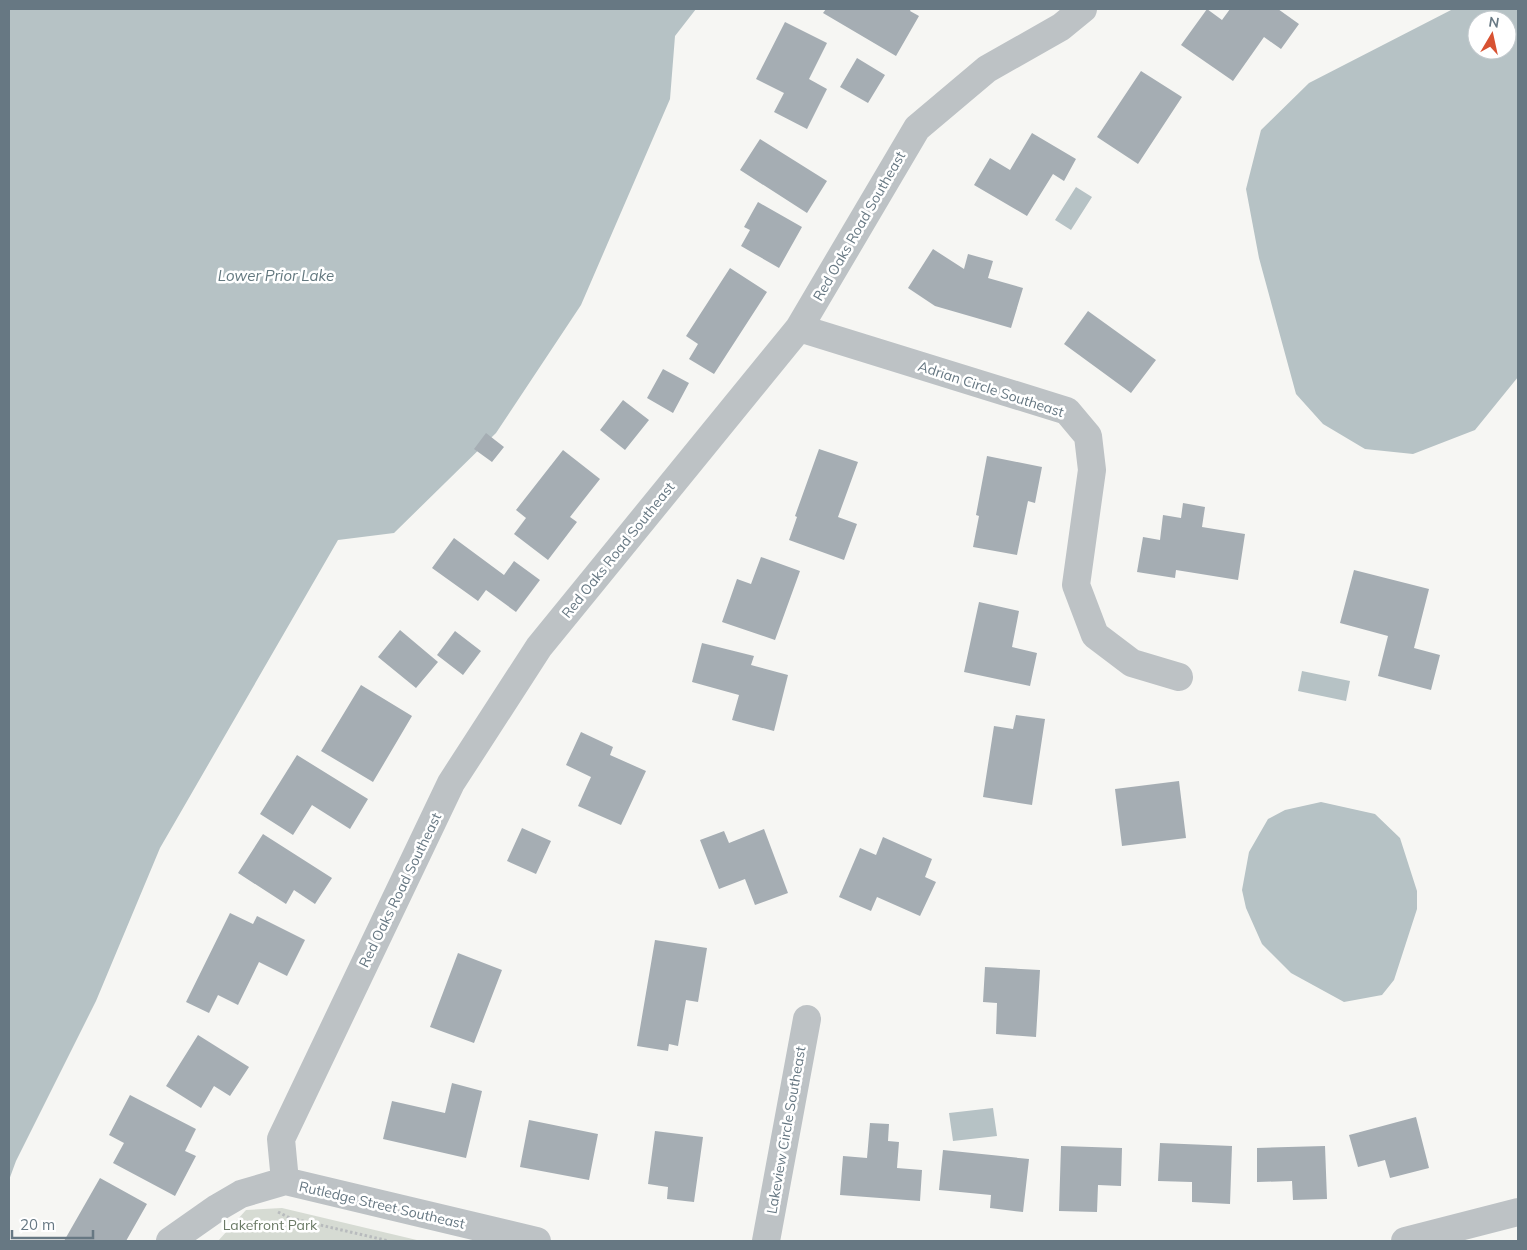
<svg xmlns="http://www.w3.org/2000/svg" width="1527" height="1250" font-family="Mulish,sans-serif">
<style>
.green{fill:#d6dbd3}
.water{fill:#b6c2c5;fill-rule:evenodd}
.building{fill:#a5adb3}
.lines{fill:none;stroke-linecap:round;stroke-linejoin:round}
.path{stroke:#b8bbbd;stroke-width:3;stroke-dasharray:2.5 2.5;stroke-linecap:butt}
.minor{stroke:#bdc2c5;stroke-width:28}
.labels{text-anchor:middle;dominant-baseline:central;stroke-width:5;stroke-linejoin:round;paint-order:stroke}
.street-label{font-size:14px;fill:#677883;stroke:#fff}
.park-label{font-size:14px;fill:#6b7a66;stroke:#fff}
.water-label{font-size:15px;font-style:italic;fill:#63787f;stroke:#fff}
</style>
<rect width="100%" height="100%" fill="#f6f6f3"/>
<path class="green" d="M 282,1208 L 421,1241 L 218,1241 L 246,1210 Z"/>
<path class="water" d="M 9,9 L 696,9 L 675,36 L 670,99 L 581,305 L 496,433 L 394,533 L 338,540 L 160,848 L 96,1001 L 16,1161 L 9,1180 Z
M 1453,9 L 1518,9 L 1518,377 L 1475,430 L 1413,454 L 1365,449 L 1323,424 L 1296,394 L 1259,258 L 1246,189 L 1261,130 L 1309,83 ZM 1477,20 L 1507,20 L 1507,50 L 1477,50 Z
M 1076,187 L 1092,197 L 1071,230 L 1055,220 Z
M 1302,671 L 1350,681 L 1346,701 L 1298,691 Z
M 1321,802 L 1375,814 L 1400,838 L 1417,891 L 1417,909 L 1394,980 L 1382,995 L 1344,1002 L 1291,973 L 1262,944 L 1246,908 L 1242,890 L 1249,852 L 1268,819 L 1285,810 Z
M 993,1108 L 997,1136 L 953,1141 L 949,1113 Z"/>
<path class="building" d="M 826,9 L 911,9 L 910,11 L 919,16 L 896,56 L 823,13 Z
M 1207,9 L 1222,20 L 1230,9 L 1278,9 L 1299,24 L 1281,49 L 1264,37 L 1233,81 L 1181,45 Z
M 785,22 L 827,43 L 809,79 L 827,89 L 807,129 L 774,112 L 784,93 L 756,79 Z
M 857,58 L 885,75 L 868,103 L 840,87 Z
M 1141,71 L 1182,97 L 1138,164 L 1097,137 Z
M 1032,133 L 1076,159 L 1064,181 L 1053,174 L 1027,216 L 974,185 L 990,158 L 1010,170 Z
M 760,139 L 827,181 L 807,213 L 740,170 Z
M 758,202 L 802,227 L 779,268 L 741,246 L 750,230 L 744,227 Z
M 933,249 L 964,269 L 968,254 L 993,261 L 988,278 L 1023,288 L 1011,328 L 935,306 L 908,288 Z
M 730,268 L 767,292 L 714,374 L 689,359 L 698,344 L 686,336 Z
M 1088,311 L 1156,360 L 1131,393 L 1064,344 Z
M 663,369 L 689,383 L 673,413 L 647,398 Z
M 623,400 L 649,420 L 625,450 L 600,430 Z
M 486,433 L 504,447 L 492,462 L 474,449 Z
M 819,449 L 858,462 L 838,517 L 857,524 L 844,560 L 789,540 L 797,517 L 795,516 Z
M 563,450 L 600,479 L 570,517 L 577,522 L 548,560 L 514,534 L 526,518 L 516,510 Z
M 987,456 L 1042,467 L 1035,503 L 1028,501 L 1017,555 L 973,547 L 979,516 L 976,515 Z
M 1183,503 L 1205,507 L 1202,527 L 1245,534 L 1238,580 L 1176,570 L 1175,578 L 1137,572 L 1143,537 L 1160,540 L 1163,515 L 1181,518 Z
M 454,538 L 504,575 L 514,561 L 540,580 L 516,612 L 486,590 L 478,601 L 432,568 Z
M 761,557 L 800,571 L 775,640 L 722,622 L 737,579 L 751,584 Z
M 1354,570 L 1429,589 L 1414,648 L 1440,655 L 1431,690 L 1378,676 L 1388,636 L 1340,623 Z
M 979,602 L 1019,611 L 1012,647 L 1037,653 L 1030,686 L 964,672 Z
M 400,630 L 438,662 L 416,688 L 378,657 Z
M 455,631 L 481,651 L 463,675 L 437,655 Z
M 702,643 L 754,656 L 751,665 L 788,675 L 774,731 L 732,720 L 739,695 L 692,682 Z
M 361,685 L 412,716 L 373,782 L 321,751 Z
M 1016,715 L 1045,719 L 1032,805 L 983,797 L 994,726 L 1013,729 Z
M 581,732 L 613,747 L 610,755 L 646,771 L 621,825 L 578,806 L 591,777 L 566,765 Z
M 297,755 L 368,799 L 350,829 L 312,805 L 293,835 L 260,814 Z
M 1179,781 L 1186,838 L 1122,846 L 1115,789 Z
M 522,828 L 551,841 L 536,874 L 507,861 Z
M 764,829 L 788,893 L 755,905 L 745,879 L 719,889 L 700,840 L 724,831 L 729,843 Z
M 263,834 L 332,878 L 315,904 L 294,890 L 286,904 L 238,873 Z
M 883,837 L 932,859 L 925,877 L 936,882 L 920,916 L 877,897 L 871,911 L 839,897 L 860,848 L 876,855 Z
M 230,913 L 253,924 L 257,916 L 305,940 L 287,976 L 259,962 L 238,1005 L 218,995 L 209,1013 L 186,1002 Z
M 655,940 L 707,948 L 698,1002 L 686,1000 L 678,1046 L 669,1044 L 668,1051 L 637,1046 Z
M 458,953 L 502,970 L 474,1043 L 430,1027 Z
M 985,967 L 1040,970 L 1036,1037 L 996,1034 L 997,1003 L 983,1002 Z
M 198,1035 L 249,1067 L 230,1096 L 214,1086 L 201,1108 L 166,1086 Z
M 452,1083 L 482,1091 L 466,1158 L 383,1139 L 392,1101 L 445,1113 Z
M 130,1095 L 196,1129 L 185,1151 L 196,1156 L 175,1196 L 113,1163 L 124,1143 L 109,1135 Z
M 1416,1117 L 1429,1168 L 1390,1178 L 1385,1160 L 1358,1167 L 1349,1135 Z
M 529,1120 L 598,1134 L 589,1180 L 520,1167 Z
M 870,1123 L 889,1124 L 888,1141 L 899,1142 L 897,1168 L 922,1170 L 920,1201 L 840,1195 L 843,1156 L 867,1158 Z
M 655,1131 L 703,1137 L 694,1202 L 667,1199 L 668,1187 L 648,1184 Z
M 1160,1143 L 1232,1146 L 1230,1204 L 1192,1202 L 1192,1182 L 1158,1181 Z
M 1061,1146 L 1122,1148 L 1121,1186 L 1098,1185 L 1097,1212 L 1059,1211 Z
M 1325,1146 L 1327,1199 L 1293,1200 L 1292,1181 L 1257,1182 L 1257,1148 Z
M 943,1150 L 1029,1159 L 1023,1212 L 990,1208 L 991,1195 L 939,1190 Z
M 100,1178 L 147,1204 L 126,1241 L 64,1241 Z"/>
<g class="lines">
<path class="path" d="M 278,1212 L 290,1218 L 389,1241"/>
<path class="minor" d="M 799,328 L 1067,411 L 1088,436 L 1092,470 L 1076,585 L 1095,635 L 1132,663 L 1179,677
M 285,1181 L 281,1139 L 451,783 L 539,647 L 799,328 L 917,128 L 987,69 L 1061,27 L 1083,9
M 285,1181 L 537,1241
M 170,1241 L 217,1208 L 241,1194 L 285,1181
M 766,1241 L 807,1019
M 1405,1241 L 1518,1212"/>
</g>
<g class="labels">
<g class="street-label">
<text transform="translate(859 226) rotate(-60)">Red Oaks Road Southeast</text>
<text transform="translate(991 389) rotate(18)">Adrian Circle Southeast</text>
<text transform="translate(618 550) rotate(-51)">Red Oaks Road Southeast</text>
<text transform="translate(400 890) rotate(-64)">Red Oaks Road Southeast</text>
<text transform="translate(786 1130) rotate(-80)">Lakeview Circle Southeast</text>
<text transform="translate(382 1205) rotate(13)">Rutledge Street Southeast</text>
</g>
<g class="park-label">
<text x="270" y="1225">Lakefront Park</text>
</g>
<g class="water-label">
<text x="276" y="275">Lower Prior Lake</text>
</g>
</g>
<rect width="1527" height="1250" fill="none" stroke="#677883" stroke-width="20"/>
<g transform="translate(1492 35) rotate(9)"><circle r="24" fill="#ffffff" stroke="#c2c9cd"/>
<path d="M0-4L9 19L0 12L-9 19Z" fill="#d85232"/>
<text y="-8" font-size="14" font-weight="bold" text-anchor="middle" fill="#677883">N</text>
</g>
<path d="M12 1230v8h81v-8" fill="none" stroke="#677883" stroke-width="2.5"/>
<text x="20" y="1230" font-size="15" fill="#677883" stroke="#ffffff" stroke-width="4" paint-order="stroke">20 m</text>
</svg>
